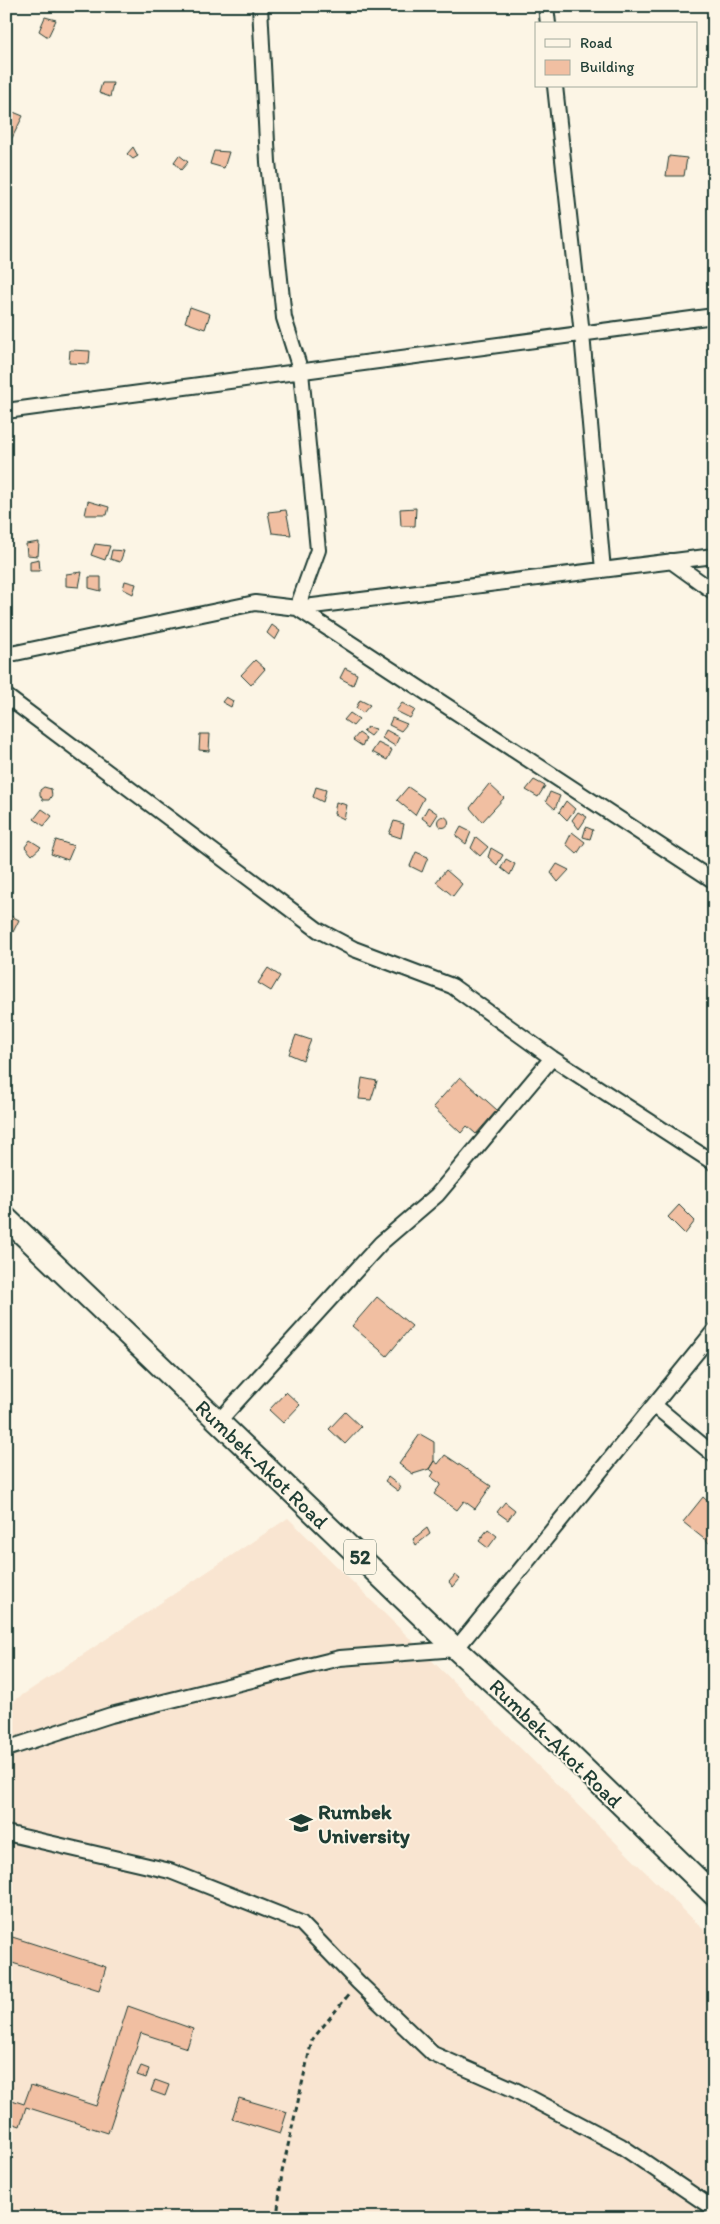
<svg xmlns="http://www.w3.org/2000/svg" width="720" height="2224" font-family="Itim,sans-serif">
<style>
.built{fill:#f9e5d1}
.building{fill:#f1bfa2;stroke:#1f3d34}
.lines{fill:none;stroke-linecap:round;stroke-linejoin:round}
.minor-casing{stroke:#1f3d34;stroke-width:18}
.primary-casing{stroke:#1f3d34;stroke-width:25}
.path{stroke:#1f3d34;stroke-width:3;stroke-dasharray:5 4;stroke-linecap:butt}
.minor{stroke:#fcf5e5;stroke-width:14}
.primary{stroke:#fcf5e5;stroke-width:21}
.labels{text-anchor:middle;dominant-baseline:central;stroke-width:4;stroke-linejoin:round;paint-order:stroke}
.shield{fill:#fcf5e5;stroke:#617469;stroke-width:1}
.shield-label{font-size:20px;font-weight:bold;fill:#1f3d34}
.street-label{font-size:21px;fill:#1f3d34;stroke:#fcf5e5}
.poi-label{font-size:21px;font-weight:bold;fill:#1f3d34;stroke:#fcf5e5;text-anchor:start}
</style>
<rect width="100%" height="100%" fill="#fcf5e5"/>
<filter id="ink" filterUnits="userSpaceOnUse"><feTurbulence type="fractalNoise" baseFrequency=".02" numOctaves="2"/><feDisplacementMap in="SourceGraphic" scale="10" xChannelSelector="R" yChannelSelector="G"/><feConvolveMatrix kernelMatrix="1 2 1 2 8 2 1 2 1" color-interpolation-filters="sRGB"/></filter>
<g filter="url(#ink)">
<path class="built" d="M 288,1518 L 714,1940 L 714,2218 L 6,2218 L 6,1706 Z"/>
<path class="building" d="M 45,6 L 59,6 L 57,11 Z
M 45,17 L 56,20 L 48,37 L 39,31 Z
M 102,83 L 113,83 L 110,97 L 99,93 Z
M 6,109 L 23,116 L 12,138 L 6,135 Z
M 133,147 L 138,156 L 133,159 L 127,154 Z
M 214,151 L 229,152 L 224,168 L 210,164 Z
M 179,155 L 188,162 L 181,170 L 174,162 Z
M 669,156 L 687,158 L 684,176 L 666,176 Z
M 190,307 L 210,314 L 205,329 L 185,322 Z
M 70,350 L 90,351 L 89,364 L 69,363 Z
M 88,501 L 109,507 L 107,515 L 85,515 Z
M 416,508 L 415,526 L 401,526 L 400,509 Z
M 286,510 L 291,535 L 272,533 L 268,512 Z
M 39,542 L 38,556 L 27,555 L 26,544 Z
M 95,544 L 110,546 L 105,560 L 91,555 Z
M 112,550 L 124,551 L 120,562 L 110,559 Z
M 39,559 L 40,571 L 30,571 L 30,561 Z
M 82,572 L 79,587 L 66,586 L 66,574 Z
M 89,577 L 101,577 L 101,591 L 89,588 Z
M 125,581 L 136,584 L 133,594 L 123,589 Z
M 272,625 L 280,631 L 275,640 L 267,633 Z
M 255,660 L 265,669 L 251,685 L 241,675 Z
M 345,668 L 357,674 L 353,685 L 340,678 Z
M 226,697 L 233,701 L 231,707 L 222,702 Z
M 360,700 L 370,705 L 363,713 L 356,708 Z
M 402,703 L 415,710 L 410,718 L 396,711 Z
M 350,713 L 359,719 L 353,726 L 344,720 Z
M 392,718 L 407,724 L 401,731 L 389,725 Z
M 368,727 L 376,729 L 370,736 L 363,731 Z
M 386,730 L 399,737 L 395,746 L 382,738 Z
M 359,733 L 366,738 L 362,746 L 353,740 Z
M 200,734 L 210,734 L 209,751 L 199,750 Z
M 378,743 L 392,750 L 387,760 L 372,752 Z
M 534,780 L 545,786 L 538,797 L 526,790 Z
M 489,784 L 504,798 L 482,822 L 470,808 Z
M 44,787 L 51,789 L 52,795 L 49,800 L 43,800 L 40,795 L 40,790 Z
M 316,787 L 326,790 L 323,802 L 313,797 Z
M 408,787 L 424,798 L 415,815 L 397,800 Z
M 550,792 L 560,796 L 555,809 L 546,801 Z
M 566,801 L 575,809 L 567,820 L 559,812 Z
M 336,802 L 347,805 L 344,819 L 334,814 Z
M 428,807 L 438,814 L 431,825 L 422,818 Z
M 42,809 L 52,816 L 44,826 L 34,819 Z
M 578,812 L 587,817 L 579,829 L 572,820 Z
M437.5 822a5.5 5.5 0 1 1 11 0a5.5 5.5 0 1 1-11 0Z
M 394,821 L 404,824 L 401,838 L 389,834 Z
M 461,827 L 471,832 L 466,844 L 456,836 Z
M 586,827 L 593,830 L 590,839 L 583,837 Z
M 572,832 L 585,842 L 577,854 L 566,844 Z
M 476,837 L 488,847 L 480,856 L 471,848 Z
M 30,840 L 41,847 L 32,855 L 25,847 Z
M 56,840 L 74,846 L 68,860 L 51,854 Z
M 491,848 L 503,855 L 497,865 L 488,857 Z
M 416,852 L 428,857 L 422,872 L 410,866 Z
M 506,859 L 515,864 L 510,875 L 501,868 Z
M 557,864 L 569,870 L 558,882 L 551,873 Z
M 446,870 L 462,884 L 453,896 L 436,882 Z
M 7,914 L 19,920 L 13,932 L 6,929 Z
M 268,968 L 280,976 L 271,991 L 258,983 Z
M 296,1035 L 311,1040 L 303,1060 L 289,1054 Z
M 460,1077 L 497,1110 L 476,1134 L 467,1126 L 461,1133 L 433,1107 Z
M 362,1078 L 377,1081 L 371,1100 L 359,1099 Z
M 679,1205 L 695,1221 L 685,1234 L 668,1217 Z
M 377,1297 L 412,1326 L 387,1356 L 352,1326 Z
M 286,1392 L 300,1405 L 283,1423 L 269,1410 Z
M 345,1412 L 361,1427 L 345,1444 L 329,1429 Z
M 420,1434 L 434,1442 L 434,1461 L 429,1469 L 413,1474 L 399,1464 Z
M 445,1455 L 491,1486 L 475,1509 L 464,1501 L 457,1510 L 434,1494 L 441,1484 L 431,1477 L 434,1472 L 429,1469 L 434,1461 L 438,1464 Z
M 388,1477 L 401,1487 L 398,1491 L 385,1481 Z
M 703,1497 L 714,1507 L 714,1547 L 683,1522 Z
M 505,1502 L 515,1510 L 508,1520 L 497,1512 Z
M 427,1528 L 430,1534 L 416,1545 L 413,1539 Z
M 488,1529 L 497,1536 L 488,1548 L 479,1541 Z
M 455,1575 L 460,1579 L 453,1587 L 449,1582 Z
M 6,1935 L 106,1967 L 99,1990 L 6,1961 Z
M 128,2006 L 193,2029 L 187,2048 L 141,2033 L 108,2133 L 26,2107 L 20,2126 L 6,2121 L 6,2098 L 24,2104 L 31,2085 L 96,2106 Z
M 141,2066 L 149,2069 L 146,2078 L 137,2075 Z
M 155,2080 L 169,2085 L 165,2096 L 151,2091 Z
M 239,2098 L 287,2112 L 280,2134 L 232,2119 Z"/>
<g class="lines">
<defs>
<path id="minor" d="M 260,6 L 268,162 L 284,318 L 301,372 L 318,550 L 297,608 L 714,881
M 546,6 L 548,24
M 555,86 L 582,334 L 603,570
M 6,411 L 714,316
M 671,561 L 714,592
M 6,655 L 255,603 L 297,608 L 714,556
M 6,696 L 318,930 L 354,949 L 452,986 L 552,1058 L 714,1163
M 654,1405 L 714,1455
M 218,1422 L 381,1243 L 437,1195 L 552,1058
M 6,1749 L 111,1715 L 340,1658 L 456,1649 L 714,1331
M 6,1833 L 170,1871 L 301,1923 L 358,1982 L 433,2054 L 515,2090 L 621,2146 L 714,2209"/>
<path id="primary" d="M 6,1218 L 456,1649 L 531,1717 L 714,1895"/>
</defs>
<use href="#minor" class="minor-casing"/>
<use href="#primary" class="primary-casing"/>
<path class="path" d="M 277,2218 L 282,2172 L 312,2040 L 350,1993"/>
<use href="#minor" class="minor"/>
<use href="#primary" class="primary"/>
</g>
</g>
<defs>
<symbol id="university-bare" viewBox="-9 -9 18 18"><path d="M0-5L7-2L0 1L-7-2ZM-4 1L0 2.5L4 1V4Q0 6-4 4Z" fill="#1f3d34" stroke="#fcf5e5" stroke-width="2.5" paint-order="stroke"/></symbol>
</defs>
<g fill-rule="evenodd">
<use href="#university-bare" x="285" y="1807" width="32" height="32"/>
</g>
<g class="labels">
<rect class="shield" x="344" y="1539.5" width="32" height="35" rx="4"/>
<g class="shield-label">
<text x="360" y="1557">52</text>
</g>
<g class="street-label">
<text transform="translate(262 1464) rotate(44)">Rumbek-Akot Road</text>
<text transform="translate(556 1743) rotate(44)">Rumbek-Akot Road</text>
</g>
<g class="poi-label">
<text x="318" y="1811">Rumbek<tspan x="318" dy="24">University</tspan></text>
</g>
</g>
<rect width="720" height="2224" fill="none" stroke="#fcf5e5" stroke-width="25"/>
<rect x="12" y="12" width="695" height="2199" fill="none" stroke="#1f3d34" stroke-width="2" filter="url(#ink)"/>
<rect x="535" y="22" width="162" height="65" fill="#fcf5e5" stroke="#a4ab9e"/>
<rect x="545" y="39" width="25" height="8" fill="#fcf5e5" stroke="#a4ab9e"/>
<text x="580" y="48" font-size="15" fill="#1f3d34">Road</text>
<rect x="545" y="60" width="25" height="15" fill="#f1bfa2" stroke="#a4ab9e"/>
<text x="580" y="72" font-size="15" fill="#1f3d34">Building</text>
</svg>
